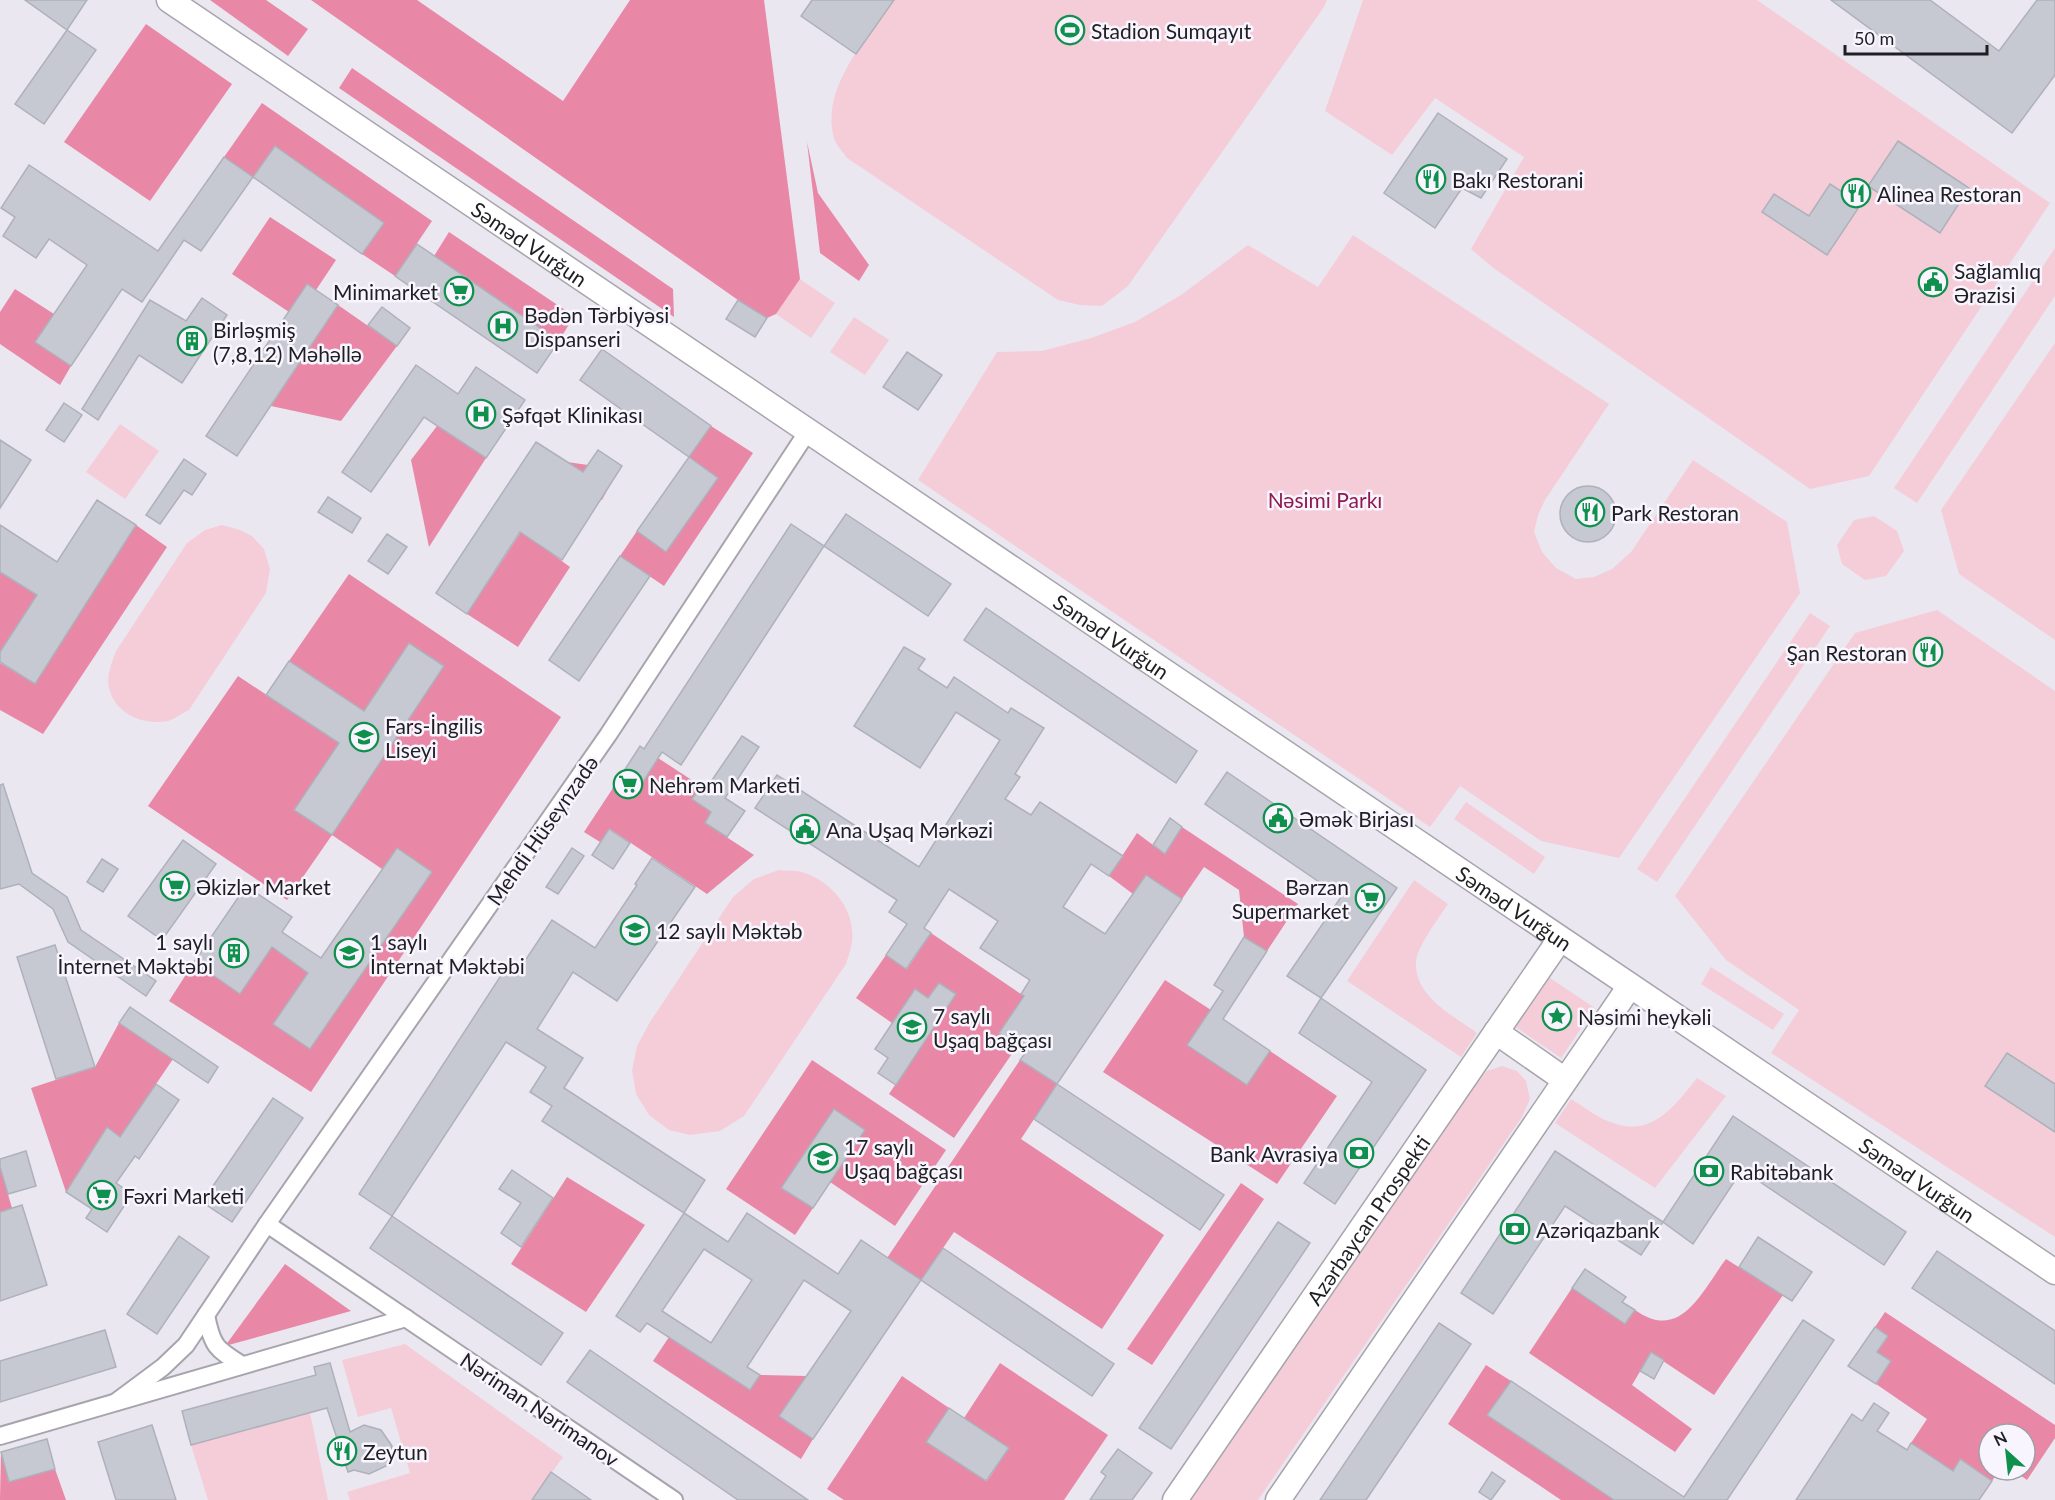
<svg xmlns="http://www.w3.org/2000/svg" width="2055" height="1500" font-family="Lato,sans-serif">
<rect width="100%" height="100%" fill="#eae7f1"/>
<g fill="#f5cdd8">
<path d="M894 0H1327L1324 7 1128 286 1102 306 1080 305 1058 300 847 158C843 152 836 145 834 138 820 88 867 38 894 0Z"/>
<polygon points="1363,0 1757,0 2050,203 1869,476 1810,489 1492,267 1471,249 1524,157 1435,98 1392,155 1325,111"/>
<polygon points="1353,235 1609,404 1545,500 1538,515 1534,532 1542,552 1556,568 1576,579 1594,577 1612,569 1631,552 1693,460 1787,522 1800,593 1619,858 1541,841 1460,786 1430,827 918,480 997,352 1042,351 1091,338 1135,322 1181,295 1248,245 1318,287"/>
<polygon points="2055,248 2055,296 1917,503 1894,488"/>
<polygon points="800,279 835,303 811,338 776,314"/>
<polygon points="854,317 889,340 865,375 830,352"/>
<polygon points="2055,343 2055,640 1959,574 1941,510"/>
<polygon points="120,424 159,451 125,499 86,472"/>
<polygon points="1874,516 1897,531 1904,551 1886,576 1865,580 1842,564 1837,545 1854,520"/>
<path d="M222 525 240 530 252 536 264 549 270 569 266 593 189 710C182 713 175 719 168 721 144 726 115 714 109 688 106 676 112 662 116 651L187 543 205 530Z"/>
<polygon points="1937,610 2055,691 2055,1237 1771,1053 1799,1010 1726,960 1675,896 1855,633"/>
<polygon points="1810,613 1830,626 1657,882 1637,869"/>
<polygon points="1466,802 1545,857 1534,874 1454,819"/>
<path d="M779 870C786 871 795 870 802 872 831 881 856 909 852 942 851 949 848 957 846 964L744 1116 720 1131 690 1135 669 1130 649 1115 636 1094 632 1070 637 1046 650 1022 733 897 754 879Z"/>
<path d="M1414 880 1448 904C1439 918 1418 945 1416 961 1414 997 1453 1015 1477 1033L1461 1057 1347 981Z"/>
<polygon points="1711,967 1784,1014 1773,1030 1701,984"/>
<polygon points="1547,976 1595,1008 1561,1058 1514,1026"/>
<polygon points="1502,1066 1517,1071 1526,1081 1530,1099 1522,1117 1258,1500 1190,1500 1474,1085 1487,1071"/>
<path d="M1697 1078 1726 1096 1655 1188 1555 1123 1571 1099C1583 1106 1595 1116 1608 1121 1650 1140 1674 1107 1697 1078Z"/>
<polygon points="405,1344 563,1457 532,1500 350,1500 347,1492 410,1473 391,1408 358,1417 342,1360"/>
<polygon points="310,1413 328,1500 208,1500 191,1445"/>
</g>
<g fill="#e987a7">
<polygon points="210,0 266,0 308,29 288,56"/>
<polygon points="311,0 417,0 563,101 630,0 764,0 800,279 776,314 767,318 738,300"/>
<polygon points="146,24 232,84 150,201 64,142"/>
<polygon points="352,68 673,289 674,317 339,88"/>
<polygon points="262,103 432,221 395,276 362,254 384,223 275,146 253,177 224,157"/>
<polygon points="807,142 818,193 869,265 859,281 820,253"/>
<polygon points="270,217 336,260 316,290 307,284 289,312 232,274"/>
<polygon points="449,232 574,316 559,341 434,256"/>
<polygon points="15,289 54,314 35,342 71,366 60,385 0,344 0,312"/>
<polygon points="338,305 397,346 341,421 271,406"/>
<polygon points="437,426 486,458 429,547 411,460"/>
<polygon points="711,426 753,453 664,586 620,556 637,531 667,551 718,478 689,457"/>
<polygon points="567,462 588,465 612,481 602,500 580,486 540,545 570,567 518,647 467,614"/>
<polygon points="136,525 167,547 43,734 0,710 0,663 35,684"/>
<polygon points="0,572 37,595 0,652"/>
<polygon points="349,574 561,717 311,1092 169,1001 194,962 240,994 272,947 308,973 273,1024 310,1049 432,872 397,848 382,869 332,835 287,900 148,806 238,676 339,743 332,834 444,666 409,643 364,711 289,661"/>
<polygon points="658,758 701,786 692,799 711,812 705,823 754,855 707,894 610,829 600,842 584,832 613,788 632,799"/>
<polygon points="1182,827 1298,904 1267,951 1244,937 1239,890 1204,867 1182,899 1146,875 1133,894 1109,876 1137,833 1165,854"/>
<polygon points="931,933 1043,1009 1013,1012 999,1033 1018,1045 954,1138 889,1094 956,994 939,983 928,998 915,989 892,1023 856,998 886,955 907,969"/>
<polygon points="1165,980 1211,1010 1188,1045 1270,1051 1337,1096 1277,1184 1103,1072"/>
<polygon points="119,1023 173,1059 120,1137 107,1127 66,1192 31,1088 95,1067"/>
<polygon points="812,1060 946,1150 895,1226 830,1182 782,1188 813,1208 795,1235 726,1189"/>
<polygon points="1020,1060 1057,1084 1021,1139 1164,1235 1102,1329 954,1232 921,1280 887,1258"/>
<polygon points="0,1167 12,1208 0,1212"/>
<polygon points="567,1177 645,1225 586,1312 511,1264"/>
<polygon points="1241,1183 1264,1199 1152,1365 1127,1349"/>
<path d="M1726 1259 1783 1295 1714 1395 1651 1353 1632 1385 1692 1429 1675 1452 1529 1353 1572 1288 1625 1324 1635 1310C1681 1343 1702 1291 1726 1259Z"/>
<polygon points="285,1264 351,1311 225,1346"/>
<polygon points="1885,1312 2055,1425 2055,1438 2027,1480 2013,1470 2025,1470 2025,1434 1989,1434 1989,1470 1999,1470 1992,1481 1961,1459 1953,1471 1911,1443 1927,1419 1876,1384 1891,1361 1877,1352 1888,1336 1875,1327"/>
<polygon points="669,1337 750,1390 760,1375 807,1376 779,1416 813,1439 801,1459 653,1361"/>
<polygon points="1000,1363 1108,1435 1064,1500 844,1500 827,1489 902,1376 949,1408 927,1442 987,1481 1009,1448 964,1418"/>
<polygon points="1486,1365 1511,1381 1488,1415 1614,1500 1561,1500 1448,1424"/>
<polygon points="1,1452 10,1481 55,1469 66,1500 0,1500"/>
</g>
<g fill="#c6c9d2" stroke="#aeb1ba" stroke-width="1.5" fill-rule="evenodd">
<polygon points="25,0 87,0 67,30"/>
<polygon points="812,0 894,0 856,54 801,16"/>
<polygon points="1831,0 1930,0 1999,51 2037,0 2055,0 2055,75 2012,133"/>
<polygon points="67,30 96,50 44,124 15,104"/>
<polygon points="1438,113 1507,159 1481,198 1462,188 1435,228 1384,193"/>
<polygon points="1898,141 1969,188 1940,233 1868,186"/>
<polygon points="275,146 384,223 362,254 253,177"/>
<polygon points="224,157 253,177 201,251 184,240 142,302 122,289 71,366 35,342 87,265 49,239 36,258 3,236 15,217 1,208 29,165 158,251"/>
<polygon points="1830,184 1861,204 1827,255 1762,212 1774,194 1809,216"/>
<polygon points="417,244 559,341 537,373 395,276"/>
<polygon points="307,284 338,305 237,456 206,436"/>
<polygon points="202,298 227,315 182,383 139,355 98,420 82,409 150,300 186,321"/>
<polygon points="738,300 767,318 755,337 726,319"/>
<polygon points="382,307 410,328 397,346 368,325"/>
<polygon points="602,349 711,426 689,457 580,380"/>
<polygon points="907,352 942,375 918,410 883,387"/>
<polygon points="416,365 458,394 476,367 525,400 486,458 424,417 371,492 342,472"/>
<polygon points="64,403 82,415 64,442 46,430"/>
<polygon points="0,440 31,460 0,508"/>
<polygon points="536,442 583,472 598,450 622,466 562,560 520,532 467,614 436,593"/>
<polygon points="689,457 718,478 666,552 637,531"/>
<polygon points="184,459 206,474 192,495 184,490 160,524 146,515"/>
<circle cx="1588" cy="514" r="28"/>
<polygon points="328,497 361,518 352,533 318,512"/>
<polygon points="97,500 136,525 35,684 0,662 0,652 37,595 0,572 0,525 57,562"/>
<polygon points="846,514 951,584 928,616 824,546"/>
<polygon points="791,524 824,546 681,765 662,752 632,799 613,788 640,746 644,749"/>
<polygon points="387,534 407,547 388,574 368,561"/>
<polygon points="620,556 650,576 579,681 549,660"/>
<polygon points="986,608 1197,751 1176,783 964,640"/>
<polygon points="409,643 444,666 332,835 294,810 339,743 266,695 289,661 364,711"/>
<polygon points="904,647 925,659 918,669 947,688 954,677 1008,713 1011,708 1044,728 1015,774 1020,777 1005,799 1031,815 1040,802 1123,856 1109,876 1091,864 1063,907 1105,934 1146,875 1182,899 1057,1084 1020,1060 1027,1051 999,1033 1024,996 1021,994 1030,980 980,948 998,921 949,889 924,928 931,933 906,969 886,955 907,924 889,912 897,900 755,808 777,775 919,867 1000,740 956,712 920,768 854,726"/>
<polygon points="742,736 759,747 725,798 745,811 727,837 705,823 711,812 692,799 703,783 708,786"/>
<polygon points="1227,772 1397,888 1321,998 1287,976 1341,897 1205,804"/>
<polygon points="3,784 32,873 67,897 81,930 156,981 146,996 68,942 53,909 19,884 0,889 0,785"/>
<polygon points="1170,818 1182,827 1165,854 1153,845"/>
<polygon points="609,829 630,843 613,869 592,855"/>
<polygon points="183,840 216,864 162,940 128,916"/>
<polygon points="397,848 432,872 310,1049 273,1024 308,973 272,947 240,994 194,962 246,886 292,917 282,932 321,958"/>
<polygon points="572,848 584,856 558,894 546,887"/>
<polygon points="652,858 695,887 617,1001 573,972 537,1029 583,1058 564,1088 705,1180 684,1213 542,1121 552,1106 530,1092 546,1067 506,1042 392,1216 359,1194 511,960 521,967 552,920 595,948 637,885 635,884"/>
<polygon points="102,859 118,869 103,892 87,882"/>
<polygon points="1244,937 1267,951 1223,1019 1270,1051 1247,1085 1187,1045 1223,991 1214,985"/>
<polygon points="55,945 95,1067 56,1079 17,957"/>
<polygon points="939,983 956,994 896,1085 878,1073 888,1058 875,1049 915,989 928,998"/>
<polygon points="1321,998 1426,1070 1335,1204 1304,1183 1372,1082 1299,1033"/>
<polygon points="130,1007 218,1067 208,1083 119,1023"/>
<polygon points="2007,1053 2055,1084 2055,1132 1985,1086"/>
<polygon points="156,1084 179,1100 139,1159 135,1156 116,1183 132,1194 107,1232 86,1218 92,1209 66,1192 107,1127 120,1137"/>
<polygon points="1057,1084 1224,1195 1200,1230 1034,1119"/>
<polygon points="273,1098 303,1118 232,1222 202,1202"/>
<polygon points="834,1109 865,1130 813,1208 781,1188"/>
<polygon points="1733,1116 1906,1232 1884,1265 1742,1170 1693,1244 1663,1222"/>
<polygon points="26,1151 36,1186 8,1194 0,1167 0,1159"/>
<polygon points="1555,1151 1663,1222 1641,1255 1565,1206 1493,1314 1461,1293"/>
<polygon points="512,1170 553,1198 521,1247 501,1233 521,1203 499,1189"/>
<polygon points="22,1205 47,1285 0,1301 0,1212"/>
<path d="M684 1213 728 1242 747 1213 838 1274 861 1240 921 1280 813 1439 779 1416 851 1311 804 1280 747 1367 760 1375 750 1390 647 1323 640 1332 616 1316ZM704 1249 752 1280 711 1343 662 1311Z"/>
<polygon points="392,1216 563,1333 541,1365 370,1248"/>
<polygon points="1278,1222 1310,1243 1171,1449 1139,1428"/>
<polygon points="179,1236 209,1257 157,1334 127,1314"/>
<polygon points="1758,1237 1812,1272 1792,1301 1739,1267"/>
<polygon points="943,1248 1114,1364 1092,1396 921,1280"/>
<polygon points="1937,1251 2055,1331 2055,1384 1912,1288"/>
<polygon points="1585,1269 1626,1297 1622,1302 1635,1310 1625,1324 1572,1288"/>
<polygon points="1803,1320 1834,1340 1727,1500 1614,1500 1487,1415 1511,1381 1684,1497"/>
<polygon points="1439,1323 1471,1344 1366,1500 1320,1500"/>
<polygon points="1875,1327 1888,1336 1877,1352 1891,1361 1876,1384 1848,1366"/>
<polygon points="105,1330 116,1367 0,1402 0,1361"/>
<polygon points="590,1350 808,1500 738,1500 567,1382"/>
<polygon points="1651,1352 1664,1360 1654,1379 1640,1371"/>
<polygon points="330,1363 350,1432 364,1425 381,1430 392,1446 386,1466 369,1474 354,1470 348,1472 327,1408 191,1445 182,1411 316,1375 314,1367"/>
<polygon points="1874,1403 1889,1413 1877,1431 1907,1450 1911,1443 1953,1471 1960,1459 1992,1481 1979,1500 1796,1500 1852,1414 1862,1421"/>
<polygon points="949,1408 1009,1448 986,1481 926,1442"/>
<polygon points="152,1425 176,1500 116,1500 98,1442"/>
<polygon points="47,1439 55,1469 9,1482 1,1452"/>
<polygon points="1118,1449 1152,1473 1132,1500 1090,1500 1106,1476 1101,1472"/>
<polygon points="551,1472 591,1500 532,1500"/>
<polygon points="1492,1472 1505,1481 1491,1500 1479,1492"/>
</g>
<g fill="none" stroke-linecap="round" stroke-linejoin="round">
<g stroke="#a7a4ad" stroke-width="20">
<g id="street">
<polyline points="267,1224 674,1500"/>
<path d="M206 1315C212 1346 216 1349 242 1365"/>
<polyline points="116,1402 163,1367 186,1345 267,1224 608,735 808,431"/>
<polyline points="0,1436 406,1318"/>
</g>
</g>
<g stroke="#a7a4ad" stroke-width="27">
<g id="secondary">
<path id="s1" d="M169 0 2055 1272"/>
<polyline points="1496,1032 1565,1080"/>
<path id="s2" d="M1175 1500 1560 939"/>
<polyline points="1278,1500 1630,986"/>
</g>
</g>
<use href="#street" stroke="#fff" stroke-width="16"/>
<use href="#secondary" stroke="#fff" stroke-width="24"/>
</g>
<defs>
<g id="stadium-ring" transform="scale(1.5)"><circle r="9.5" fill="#f8f5fe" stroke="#0f904d" stroke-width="1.5"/><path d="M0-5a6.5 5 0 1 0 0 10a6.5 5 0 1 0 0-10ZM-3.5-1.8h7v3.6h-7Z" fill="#0f904d"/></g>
<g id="restaurant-ring" transform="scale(1.5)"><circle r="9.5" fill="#f8f5fe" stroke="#0f904d" stroke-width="1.5"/><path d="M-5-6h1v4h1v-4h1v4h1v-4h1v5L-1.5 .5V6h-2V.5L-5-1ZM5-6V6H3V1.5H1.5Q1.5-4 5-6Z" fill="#0f904d"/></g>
<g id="civic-ring" transform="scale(1.5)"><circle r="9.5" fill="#f8f5fe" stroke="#0f904d" stroke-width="1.5"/><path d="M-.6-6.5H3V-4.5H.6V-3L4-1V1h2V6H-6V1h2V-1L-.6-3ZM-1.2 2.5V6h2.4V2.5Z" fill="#0f904d"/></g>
<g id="supermarket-ring" transform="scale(1.5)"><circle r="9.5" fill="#f8f5fe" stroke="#0f904d" stroke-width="1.5"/><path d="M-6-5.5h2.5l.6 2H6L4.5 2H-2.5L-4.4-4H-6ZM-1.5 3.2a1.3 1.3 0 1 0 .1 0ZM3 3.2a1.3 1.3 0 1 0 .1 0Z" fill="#0f904d"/></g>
<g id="hospital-ring" transform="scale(1.5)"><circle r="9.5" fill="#f8f5fe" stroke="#0f904d" stroke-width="1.5"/><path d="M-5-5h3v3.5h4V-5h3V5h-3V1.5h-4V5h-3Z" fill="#0f904d"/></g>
<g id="building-ring" transform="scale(1.5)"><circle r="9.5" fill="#f8f5fe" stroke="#0f904d" stroke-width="1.5"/><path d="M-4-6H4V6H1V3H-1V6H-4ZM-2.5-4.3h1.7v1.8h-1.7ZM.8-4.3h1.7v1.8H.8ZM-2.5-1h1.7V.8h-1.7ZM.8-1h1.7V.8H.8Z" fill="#0f904d"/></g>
<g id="school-ring" transform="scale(1.5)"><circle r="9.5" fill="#f8f5fe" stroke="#0f904d" stroke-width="1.5"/><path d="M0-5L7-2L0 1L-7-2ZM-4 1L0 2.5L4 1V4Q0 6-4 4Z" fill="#0f904d"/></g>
<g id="sight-ring" transform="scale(1.5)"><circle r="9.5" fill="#f8f5fe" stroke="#0f904d" stroke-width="1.5"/><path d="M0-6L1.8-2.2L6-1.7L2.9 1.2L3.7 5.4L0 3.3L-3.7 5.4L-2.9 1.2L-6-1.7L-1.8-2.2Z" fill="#0f904d"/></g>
<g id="bank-ring" transform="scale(1.5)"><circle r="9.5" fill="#f8f5fe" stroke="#0f904d" stroke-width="1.5"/><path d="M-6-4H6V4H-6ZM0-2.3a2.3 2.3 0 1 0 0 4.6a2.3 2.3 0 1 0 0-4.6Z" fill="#0f904d"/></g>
</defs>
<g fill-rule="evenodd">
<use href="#stadium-ring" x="1070" y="30"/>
<use href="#restaurant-ring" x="1431" y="179"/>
<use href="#restaurant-ring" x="1856" y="193"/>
<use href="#civic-ring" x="1933" y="282"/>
<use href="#supermarket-ring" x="459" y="291"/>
<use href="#hospital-ring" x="503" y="326"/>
<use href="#building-ring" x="192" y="341"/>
<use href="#hospital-ring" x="481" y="414"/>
<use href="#restaurant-ring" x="1590" y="512"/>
<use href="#restaurant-ring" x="1928" y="652"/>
<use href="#school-ring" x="364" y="737"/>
<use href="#supermarket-ring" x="628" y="784"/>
<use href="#civic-ring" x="1278" y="818"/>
<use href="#civic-ring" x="805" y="829"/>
<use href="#supermarket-ring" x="175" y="886"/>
<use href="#supermarket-ring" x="1370" y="898"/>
<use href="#school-ring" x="635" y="930"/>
<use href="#building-ring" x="234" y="953"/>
<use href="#school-ring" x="349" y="953"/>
<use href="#sight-ring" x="1557" y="1016"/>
<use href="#school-ring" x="912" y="1027"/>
<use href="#bank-ring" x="1359" y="1153"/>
<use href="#school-ring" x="823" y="1158"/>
<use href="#bank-ring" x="1709" y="1171"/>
<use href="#supermarket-ring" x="102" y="1195"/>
<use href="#bank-ring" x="1515" y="1229"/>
<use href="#restaurant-ring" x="342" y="1451"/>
</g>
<g text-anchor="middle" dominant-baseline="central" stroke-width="5" stroke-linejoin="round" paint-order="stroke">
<g font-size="21" fill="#1f1e22" stroke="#f8f5fe" text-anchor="start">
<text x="1091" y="30">Stadion Sumqayıt</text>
<text x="1452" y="179">Bakı Restorani</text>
<text x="1877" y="193">Alinea Restoran</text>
<text x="1954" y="270">Sağlamlıq<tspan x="1954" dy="24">Ərazisi</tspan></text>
<text x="438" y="291" text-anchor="end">Minimarket</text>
<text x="524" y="314">Bədən Tərbiyəsi<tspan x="524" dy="24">Dispanseri</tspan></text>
<text x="213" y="329">Birləşmiş<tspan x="213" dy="24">(7,8,12) Məhəllə</tspan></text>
<text x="502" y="414">Şəfqət Klinikası</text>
<text x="1611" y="512">Park Restoran</text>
<text x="1907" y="652" text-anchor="end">Şan Restoran</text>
<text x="385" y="725">Fars-İngilis<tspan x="385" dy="24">Liseyi</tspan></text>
<text x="649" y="784">Nehrəm Marketi</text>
<text x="1299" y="818">Əmək Birjası</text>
<text x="826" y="829">Ana Uşaq Mərkəzi</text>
<text x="196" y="886">Əkizlər Market</text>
<text x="1349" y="886" text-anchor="end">Bərzan<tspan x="1349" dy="24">Supermarket</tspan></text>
<text x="656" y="930">12 saylı Məktəb</text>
<text x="213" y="941" text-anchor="end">1 saylı<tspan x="213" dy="24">İnternet Məktəbi</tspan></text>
<text x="370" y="941">1 saylı<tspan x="370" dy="24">İnternat Məktəbi</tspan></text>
<text x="933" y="1015">7 saylı<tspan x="933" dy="24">Uşaq bağçası</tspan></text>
<text x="1578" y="1016">Nəsimi heykəli</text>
<text x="844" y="1146">17 saylı<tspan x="844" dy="24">Uşaq bağçası</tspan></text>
<text x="1338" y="1153" text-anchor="end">Bank Avrasiya</text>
<text x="1730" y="1171">Rabitəbank</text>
<text x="123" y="1195">Fəxri Marketi</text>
<text x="1536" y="1229">Azəriqazbank</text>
<text x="363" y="1451">Zeytun</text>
</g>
<g font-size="21" fill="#1f1e22" stroke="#f8f5fe">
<text stroke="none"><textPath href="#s1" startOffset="435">Səməd Vurğun</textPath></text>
<text stroke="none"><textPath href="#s1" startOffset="1137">Səməd Vurğun</textPath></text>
<text transform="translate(542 830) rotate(-55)">Mehdi Hüseynzadə</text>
<text stroke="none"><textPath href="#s1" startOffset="1623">Səməd Vurğun</textPath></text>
<text stroke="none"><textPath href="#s1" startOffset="2109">Səməd Vurğun</textPath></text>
<text stroke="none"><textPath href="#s2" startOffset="340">Azərbaycan Prospekti</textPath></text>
<text transform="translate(540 1409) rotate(34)">Nəriman Nərimanov</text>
</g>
<g font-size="21" fill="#8f1b4e" stroke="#f8f5fe">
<text x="1325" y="499">Nəsimi Parkı</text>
</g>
</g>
<g transform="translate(2007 1452) rotate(333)"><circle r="28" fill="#f8f5fe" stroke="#a19fa6" stroke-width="1.5"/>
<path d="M0-4.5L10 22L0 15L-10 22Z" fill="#0f904d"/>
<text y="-9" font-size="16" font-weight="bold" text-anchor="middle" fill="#1f1e22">N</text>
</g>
<path d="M1845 45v9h142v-9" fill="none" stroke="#1f1e22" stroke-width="3"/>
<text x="1854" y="45" font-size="18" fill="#1f1e22" stroke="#f8f5fe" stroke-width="4.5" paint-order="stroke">50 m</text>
</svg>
